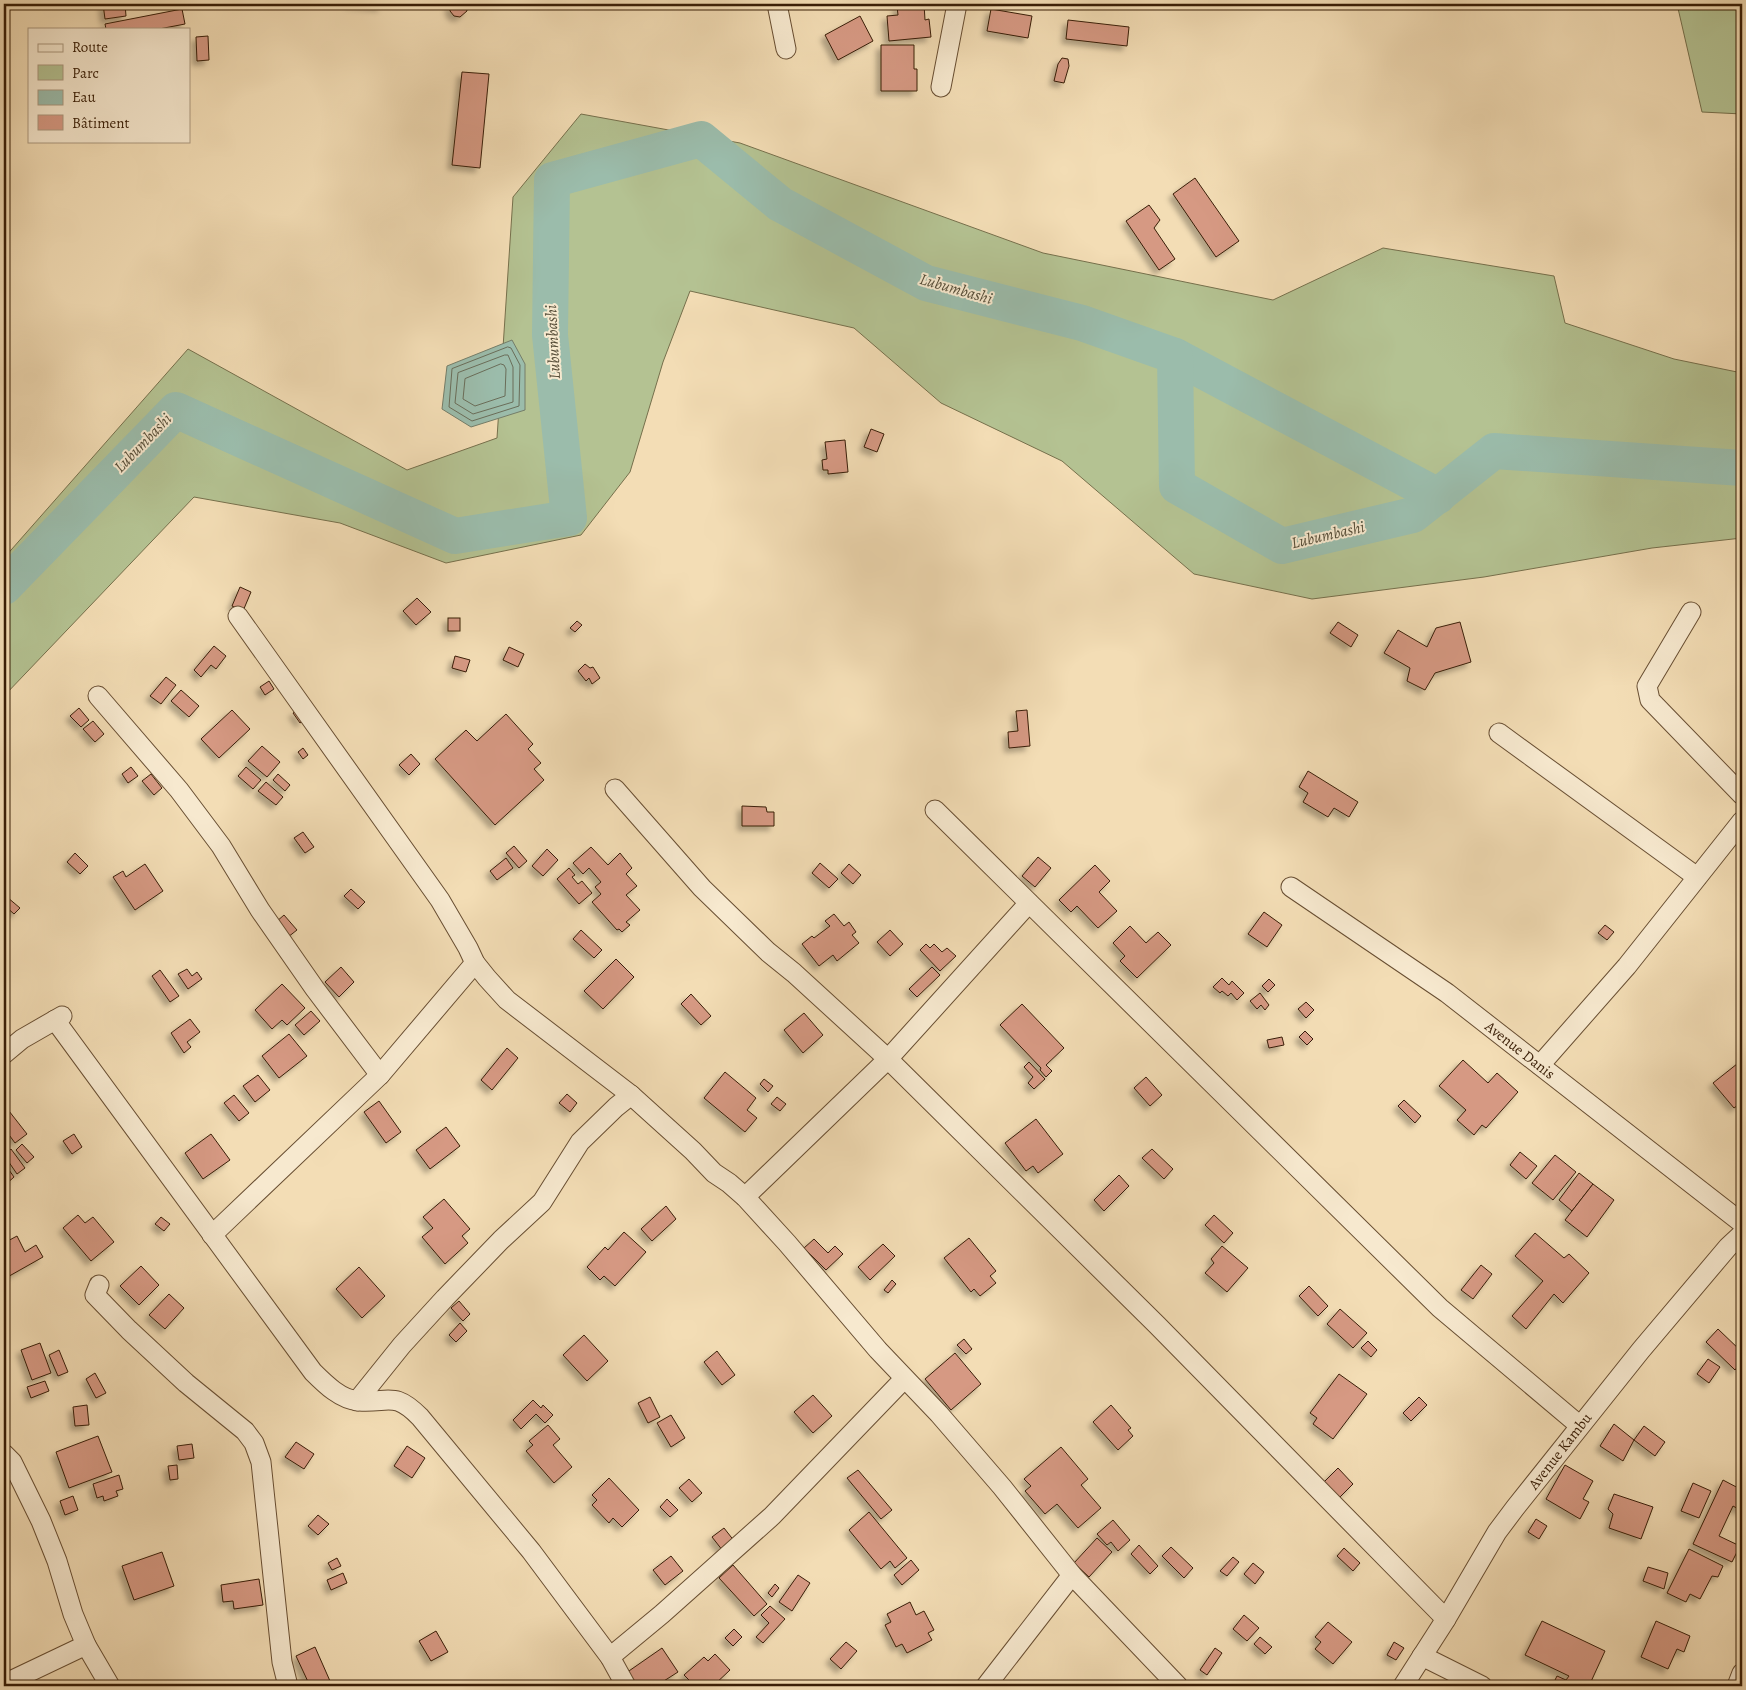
<svg xmlns="http://www.w3.org/2000/svg" width="1746" height="1690" font-family="Alegreya,serif">
<defs>
<filter id="shadow"><feDropShadow dx="-4.5" dy="4.5" stdDeviation="2.5" flood-color="#0004"/></filter>
</defs>
<rect width="100%" height="100%" fill="#f3ddb5"/>
<filter id="stains"><feTurbulence type="fractalNoise" baseFrequency=".004" numOctaves="4"/><feColorMatrix values="0 0 0 0 .2 0 0 0 0 .09 0 0 0 0 .02 0 0 0 .5 -.17"/></filter>
<radialGradient id="worn" r=".72"><stop offset=".6" stop-color="#630" stop-opacity="0"/><stop offset="1" stop-color="#630" stop-opacity=".3"/></radialGradient>
<g fill="#b4c292" stroke="#76704c">
<polygon points="1677,4 1742,4 1742,114 1702,112"/>
<polygon points="581,114 740,143 1043,253 1273,300 1383,248 1554,276 1565,323 1674,359 1742,373 1742,538 1652,548 1484,577 1312,599 1194,574 1062,461 941,403 854,328 690,291 663,362 630,472 581,535 446,563 340,523 194,497 4,696 4,558 188,349 407,470 497,438 513,197"/>
</g>
<polygon fill="#9bbcab" stroke="#747d69" points="512,340 525,364 525,410 471,427 442,409 447,366"/>
<g fill="none" stroke-linecap="round" stroke-linejoin="round">
<g stroke="#6a6d59" stroke-width="1">
<polygon points="508,347 511,348 520,365 519,406 472,421 449,407 452,369"/>
<polygon points="505,355 508,355 513,367 513,402 473,414 455,403 458,373"/>
<polygon points="501,364 504,365 506,369 505,396 475,406 463,399 465,379"/>
</g>
<g stroke="#9bbcab" stroke-width="36">
<polyline points="1175,356 1438,496"/>
<polyline points="4,587 176,410 455,536 569,518 550,335 552,180 701,139 780,204 926,283 1082,323 1175,356 1177,486 1282,546 1413,515 1494,451 1742,468"/>
</g>
</g>
<g fill="#d69983" stroke="#391e07" filter="url(#shadow)">
<polygon points="103,4 125,4 126,16 105,19"/>
<polygon points="350,4 382,4 382,7"/>
<polygon points="450,4 466,4 467,11 460,17 454,16 450,11"/>
<polygon points="924,4 925,20 929,19 931,37 889,41 887,16 898,15 897,6"/>
<polygon points="182,9 185,24 159,29 106,29 105,24"/>
<polygon points="991,9 1032,16 1028,38 987,31"/>
<polygon points="860,16 873,41 838,60 825,35"/>
<polygon points="1068,20 1129,27 1127,46 1066,39"/>
<polygon points="208,36 209,60 197,61 196,37"/>
<polygon points="881,45 914,45 914,69 917,69 917,91 881,91"/>
<polygon points="1062,58 1068,59 1069,66 1064,83 1054,81 1058,64"/>
<polygon points="462,72 489,74 480,168 452,165"/>
<polygon points="1195,178 1239,241 1216,257 1173,194"/>
<polygon points="1149,205 1160,220 1154,228 1175,259 1159,270 1126,221"/>
<polygon points="871,429 884,434 877,452 864,447"/>
<polygon points="845,440 848,472 828,474 828,470 823,470 822,460 827,459 825,442"/>
<polygon points="240,587 251,592 243,611 232,606"/>
<polygon points="417,598 431,612 416,625 403,611"/>
<rect x="448" y="618" width="12" height="13"/>
<polygon points="577,621 582,625 575,632 570,628"/>
<polygon points="1338,622 1358,635 1351,647 1330,633"/>
<polygon points="1460,622 1471,662 1435,673 1425,690 1407,681 1410,668 1384,653 1398,630 1427,647 1436,628"/>
<polygon points="214,646 226,656 216,669 211,665 201,677 194,670"/>
<polygon points="509,647 524,654 518,667 503,660"/>
<polygon points="455,656 470,660 466,672 452,668"/>
<polygon points="585,664 590,668 593,667 600,678 592,684 589,678 586,681 578,671"/>
<polygon points="166,677 176,685 161,704 150,696"/>
<polygon points="269,681 274,689 265,695 260,687"/>
<polygon points="181,690 199,706 189,717 171,701"/>
<polygon points="79,708 89,720 81,727 70,716"/>
<polygon points="232,710 250,729 219,758 201,739"/>
<polygon points="298,710 304,720 300,723 293,713"/>
<polygon points="1027,710 1030,746 1009,748 1008,732 1018,731 1016,711"/>
<polygon points="506,714 533,744 528,749 541,763 534,769 544,780 495,825 435,759 466,730 477,741"/>
<polygon points="93,721 104,734 95,742 83,729"/>
<polygon points="262,746 280,762 267,777 248,761"/>
<polygon points="303,748 308,755 303,759 298,752"/>
<polygon points="411,754 420,764 409,775 399,765"/>
<polygon points="131,767 138,776 128,783 122,774"/>
<polygon points="246,767 261,780 253,789 238,776"/>
<polygon points="1308,771 1358,802 1349,817 1334,808 1328,817 1303,802 1308,793 1299,787"/>
<polygon points="151,774 162,788 154,795 142,781"/>
<polygon points="278,774 290,785 285,791 273,780"/>
<polygon points="266,782 283,797 276,805 258,791"/>
<polygon points="742,806 766,807 767,812 774,812 774,826 742,826"/>
<polygon points="303,832 314,847 305,853 294,838"/>
<polygon points="514,846 527,861 519,868 506,853"/>
<polygon points="591,847 608,865 620,853 632,868 626,874 637,886 626,895 640,910 626,922 630,925 622,932 619,929 617,930 592,902 601,894 595,887 601,882 589,868 583,874 573,863"/>
<polygon points="547,849 558,860 543,876 532,866"/>
<polygon points="75,853 88,866 80,874 67,862"/>
<polygon points="1038,857 1051,868 1035,887 1022,876"/>
<polygon points="506,858 513,868 497,880 490,871"/>
<polygon points="820,863 838,879 829,888 812,873"/>
<polygon points="145,864 163,891 135,910 113,877 123,871 126,877"/>
<polygon points="849,864 861,875 853,884 841,873"/>
<polygon points="1095,865 1110,881 1099,892 1117,911 1098,928 1077,906 1071,912 1059,900"/>
<polygon points="569,868 575,875 572,877 578,884 582,881 592,893 579,904 557,879"/>
<polygon points="351,889 365,902 358,909 344,896"/>
<polygon points="7,897 20,908 14,914 4,905 4,901"/>
<polygon points="1264,912 1282,925 1267,947 1248,934"/>
<polygon points="834,914 844,926 849,922 856,932 852,935 859,943 837,961 833,955 819,966 802,944 812,936 814,938 830,926 825,921"/>
<polygon points="284,915 297,930 288,937 276,922"/>
<polygon points="1605,925 1614,932 1607,940 1598,933"/>
<polygon points="1130,926 1146,943 1158,932 1171,945 1137,978 1120,961 1125,956 1113,943"/>
<polygon points="581,930 602,950 594,958 573,939"/>
<polygon points="890,930 903,944 890,956 877,942"/>
<polygon points="926,944 930,948 934,944 942,952 947,948 956,956 940,971 920,950"/>
<polygon points="616,959 634,977 603,1009 584,991"/>
<polygon points="341,967 354,982 339,997 325,982"/>
<polygon points="932,967 940,975 917,997 909,989"/>
<polygon points="187,969 192,976 197,972 202,979 188,989 178,974"/>
<polygon points="160,970 179,996 170,1002 152,976"/>
<polygon points="1222,978 1229,985 1232,981 1244,993 1237,1000 1231,993 1228,996 1222,991 1220,993 1213,987"/>
<polygon points="1269,979 1275,985 1268,992 1262,986"/>
<polygon points="282,984 305,1008 287,1025 282,1020 272,1029 255,1010"/>
<polygon points="1260,993 1269,1005 1265,1010 1261,1005 1257,1009 1250,1001"/>
<polygon points="691,994 711,1016 701,1025 681,1004"/>
<polygon points="1306,1002 1314,1010 1306,1018 1298,1009"/>
<polygon points="1022,1004 1064,1048 1046,1065 1052,1071 1046,1077 1040,1070 1041,1068 1000,1025"/>
<polygon points="311,1011 320,1021 304,1035 295,1025"/>
<polygon points="804,1013 823,1035 803,1053 784,1030"/>
<polygon points="190,1019 200,1032 187,1042 191,1047 184,1053 171,1033"/>
<polygon points="1305,1031 1313,1039 1307,1045 1299,1037"/>
<polygon points="289,1034 307,1056 279,1078 262,1056"/>
<polygon points="1282,1037 1284,1045 1269,1048 1267,1040"/>
<polygon points="507,1048 518,1058 492,1090 481,1080"/>
<polygon points="1463,1060 1488,1083 1497,1073 1518,1092 1486,1128 1482,1125 1474,1135 1457,1120 1466,1110 1439,1086"/>
<polygon points="1742,1060 1742,1102 1734,1108 1713,1083"/>
<polygon points="1029,1062 1045,1079 1034,1089 1028,1083 1033,1077 1024,1067"/>
<polygon points="725,1072 756,1098 747,1110 757,1118 745,1132 704,1098"/>
<polygon points="258,1075 270,1090 255,1102 243,1086"/>
<polygon points="1146,1077 1162,1095 1150,1106 1134,1088"/>
<polygon points="764,1079 773,1086 768,1092 760,1084"/>
<polygon points="567,1094 577,1103 570,1112 559,1103"/>
<polygon points="234,1095 249,1113 239,1121 224,1103"/>
<polygon points="777,1097 786,1104 780,1111 771,1104"/>
<polygon points="1404,1100 1421,1116 1415,1123 1398,1106"/>
<polygon points="379,1101 401,1132 386,1143 364,1112"/>
<polygon points="9,1111 27,1134 15,1143 4,1128 4,1115"/>
<polygon points="1036,1119 1063,1154 1038,1173 1033,1166 1026,1171 1005,1143"/>
<polygon points="446,1127 460,1146 430,1169 416,1150"/>
<polygon points="74,1134 82,1147 72,1154 63,1141"/>
<polygon points="211,1134 230,1160 203,1179 185,1153"/>
<polygon points="22,1144 34,1157 27,1163 16,1150"/>
<polygon points="11,1149 25,1168 17,1174 4,1155"/>
<polygon points="1152,1149 1173,1169 1164,1179 1142,1158"/>
<polygon points="1520,1152 1537,1166 1526,1179 1510,1165"/>
<polygon points="1555,1155 1576,1172 1553,1200 1532,1183"/>
<polygon points="4,1163 14,1177 4,1186"/>
<polygon points="1579,1173 1593,1184 1572,1211 1559,1200"/>
<polygon points="1119,1175 1129,1186 1104,1211 1094,1200"/>
<polygon points="1593,1184 1614,1200 1587,1237 1565,1220"/>
<polygon points="444,1199 470,1229 462,1236 468,1243 445,1264 422,1237 433,1228 423,1217"/>
<polygon points="666,1206 676,1219 652,1241 641,1229"/>
<polygon points="78,1215 85,1223 93,1217 114,1242 91,1261 63,1228"/>
<polygon points="1214,1215 1233,1233 1224,1243 1205,1225"/>
<polygon points="161,1217 170,1224 164,1231 155,1224"/>
<polygon points="624,1232 646,1252 615,1286 604,1276 600,1280 587,1267 605,1247 608,1250"/>
<polygon points="1535,1233 1564,1258 1569,1254 1589,1273 1563,1303 1554,1294 1526,1329 1512,1316 1543,1281 1515,1256"/>
<polygon points="17,1236 25,1252 36,1245 43,1257 4,1279 4,1243"/>
<polygon points="969,1238 996,1271 990,1276 996,1283 980,1296 974,1289 971,1292 944,1258"/>
<polygon points="814,1239 828,1253 835,1246 843,1254 826,1270 804,1248"/>
<polygon points="883,1244 895,1256 870,1280 858,1267"/>
<polygon points="1222,1246 1248,1268 1227,1292 1205,1273 1214,1263 1211,1259"/>
<polygon points="1481,1265 1492,1274 1473,1299 1461,1290"/>
<polygon points="141,1266 159,1285 139,1305 120,1286"/>
<polygon points="359,1267 385,1296 362,1318 336,1289"/>
<polygon points="892,1280 896,1284 888,1293 884,1290"/>
<polygon points="1309,1286 1328,1306 1318,1316 1299,1296"/>
<polygon points="169,1294 184,1308 165,1329 149,1315"/>
<polygon points="459,1301 470,1314 463,1321 451,1308"/>
<polygon points="1340,1309 1367,1333 1353,1348 1327,1324"/>
<polygon points="460,1323 467,1331 456,1342 449,1335"/>
<polygon points="1718,1329 1742,1352 1742,1361 1735,1370 1706,1342"/>
<polygon points="584,1335 608,1361 587,1381 563,1355"/>
<polygon points="964,1339 972,1349 966,1354 957,1345"/>
<polygon points="1368,1341 1377,1350 1371,1357 1361,1348"/>
<polygon points="40,1343 51,1373 32,1380 21,1350"/>
<polygon points="59,1350 68,1372 58,1376 49,1355"/>
<polygon points="717,1351 735,1375 722,1385 704,1362"/>
<polygon points="955,1353 981,1384 951,1410 925,1379"/>
<polygon points="1708,1359 1720,1367 1709,1383 1697,1374"/>
<polygon points="95,1373 106,1393 96,1398 86,1379"/>
<polygon points="1339,1374 1367,1394 1333,1439 1313,1424 1317,1418 1310,1413"/>
<polygon points="45,1381 49,1391 31,1398 27,1387"/>
<polygon points="813,1395 832,1416 813,1433 794,1412"/>
<polygon points="650,1397 660,1417 648,1423 638,1403"/>
<polygon points="1419,1397 1427,1405 1411,1421 1403,1413"/>
<polygon points="533,1400 541,1408 543,1405 553,1415 545,1423 536,1414 521,1429 513,1420"/>
<polygon points="87,1405 89,1425 75,1426 73,1407"/>
<polygon points="1111,1405 1131,1428 1128,1430 1133,1436 1118,1450 1093,1422"/>
<polygon points="671,1415 685,1438 671,1447 657,1423"/>
<polygon points="1614,1424 1634,1440 1623,1461 1600,1446"/>
<polygon points="548,1425 560,1439 553,1445 572,1467 554,1483 526,1451 533,1445 529,1441"/>
<polygon points="1644,1426 1665,1442 1655,1456 1634,1440"/>
<polygon points="98,1436 112,1472 69,1488 56,1452"/>
<polygon points="296,1442 314,1454 304,1469 285,1457"/>
<polygon points="192,1444 194,1458 179,1460 177,1446"/>
<polygon points="407,1446 425,1458 412,1478 394,1466"/>
<polygon points="1061,1447 1088,1479 1081,1485 1101,1508 1078,1528 1057,1504 1045,1514 1025,1491 1031,1486 1024,1479"/>
<polygon points="177,1465 178,1479 170,1480 168,1466"/>
<polygon points="1565,1465 1593,1481 1583,1499 1589,1502 1580,1519 1546,1499"/>
<polygon points="1338,1468 1353,1484 1337,1500 1322,1484"/>
<polygon points="858,1470 892,1510 881,1519 847,1478"/>
<polygon points="119,1475 123,1489 116,1491 118,1496 104,1501 103,1496 97,1498 93,1484"/>
<polygon points="609,1478 639,1510 622,1527 613,1518 609,1523 592,1505 597,1500 592,1495"/>
<polygon points="689,1479 702,1493 692,1502 679,1488"/>
<polygon points="1723,1480 1742,1490 1742,1511 1733,1506 1719,1536 1740,1546 1732,1562 1693,1544"/>
<polygon points="1693,1483 1711,1491 1699,1518 1681,1511"/>
<polygon points="1614,1494 1653,1507 1641,1539 1609,1528 1613,1514 1608,1509"/>
<polygon points="73,1496 78,1510 65,1515 60,1501"/>
<polygon points="667,1499 678,1510 670,1517 660,1507"/>
<polygon points="869,1512 907,1558 895,1568 890,1561 881,1569 849,1530"/>
<polygon points="318,1515 329,1524 318,1535 308,1526"/>
<polygon points="1536,1519 1547,1526 1539,1539 1528,1532"/>
<polygon points="1113,1520 1130,1540 1118,1551 1111,1542 1107,1545 1097,1534"/>
<polygon points="724,1528 735,1542 723,1551 712,1537"/>
<polygon points="1097,1538 1112,1552 1089,1577 1074,1563"/>
<polygon points="1139,1545 1158,1566 1150,1574 1131,1554"/>
<polygon points="1171,1547 1193,1568 1184,1578 1162,1556"/>
<polygon points="1344,1548 1360,1563 1353,1571 1337,1556"/>
<polygon points="1689,1549 1723,1566 1718,1577 1712,1576 1700,1599 1690,1594 1686,1602 1667,1593"/>
<polygon points="162,1552 174,1586 134,1600 122,1566"/>
<polygon points="671,1556 683,1571 665,1585 653,1570"/>
<polygon points="1233,1557 1239,1562 1227,1576 1220,1571"/>
<polygon points="337,1558 341,1566 332,1570 328,1563"/>
<polygon points="911,1560 919,1570 902,1585 894,1575"/>
<polygon points="1253,1563 1264,1572 1255,1584 1244,1574"/>
<polygon points="733,1565 767,1604 754,1616 719,1578"/>
<polygon points="1648,1567 1668,1573 1664,1589 1643,1581"/>
<polygon points="343,1573 347,1583 331,1590 327,1580"/>
<polygon points="798,1575 810,1583 792,1611 779,1602"/>
<polygon points="259,1579 263,1605 234,1609 233,1601 223,1602 221,1585"/>
<polygon points="775,1584 779,1588 772,1597 768,1593"/>
<polygon points="910,1602 916,1615 924,1611 934,1630 928,1633 932,1640 907,1653 902,1644 896,1647 885,1625 891,1622 887,1614"/>
<polygon points="770,1606 785,1619 763,1643 756,1637 769,1623 761,1615"/>
<polygon points="1244,1615 1259,1628 1247,1641 1233,1629"/>
<polygon points="1542,1621 1605,1651 1589,1686 1552,1686 1557,1676 1566,1680 1569,1676 1525,1655"/>
<polygon points="1656,1621 1690,1636 1684,1652 1677,1649 1668,1669 1641,1657"/>
<polygon points="1328,1622 1352,1642 1333,1664 1315,1649 1321,1642 1315,1637"/>
<polygon points="734,1629 742,1637 733,1646 725,1638"/>
<polygon points="436,1631 448,1652 431,1661 419,1641"/>
<polygon points="1260,1637 1272,1647 1265,1654 1254,1644"/>
<polygon points="846,1642 857,1651 841,1669 830,1659"/>
<polygon points="1394,1642 1404,1648 1396,1660 1387,1655"/>
<polygon points="315,1647 330,1681 319,1686 310,1686 296,1656"/>
<polygon points="662,1648 678,1672 656,1686 635,1686 626,1673"/>
<polygon points="1215,1648 1222,1653 1207,1675 1200,1670"/>
<polygon points="715,1654 730,1670 713,1686 695,1686 684,1675 704,1657 708,1661"/>
</g>
<g fill="none" stroke-linecap="round" stroke-linejoin="round">
<g stroke="#684e32" stroke-width="21">
<g id="street">
<polyline points="777,4 786,49"/>
<polyline points="941,87 957,4"/>
<polyline points="1691,612 1647,686 1650,700 1742,795"/>
<polyline points="238,616 440,900 468,948 475,963 487,978 507,1000 631,1095 693,1151 714,1173 729,1183 745,1197 787,1243 878,1350 939,1414 1002,1487 1072,1575 1178,1686"/>
<polyline points="98,696 179,790 221,846 260,910 315,989 380,1075"/>
<polyline points="1499,733 1697,877"/>
<polyline points="615,789 702,888 768,952 794,973 888,1059 1157,1325 1446,1619"/>
<polyline points="935,810 1440,1308 1579,1425"/>
<polyline points="1291,887 1447,993 1742,1223"/>
<path d="M55 1020 313 1372C325 1384 341 1400 359 1401 390 1403 394 1391 420 1417L531 1551 610 1657 626 1686"/>
<polyline points="4,1054 22,1039 62,1016"/>
<polyline points="1540,1065 1627,966 1742,821"/>
<polyline points="745,1197 888,1059 1029,903"/>
<polyline points="212,1235 380,1075 475,963"/>
<polyline points="99,1285 95,1295 129,1330 186,1383 245,1431 254,1443 261,1462 282,1662 288,1686"/>
<polyline points="357,1401 402,1345 445,1298 501,1240 542,1202 580,1142 616,1107 631,1095"/>
<polyline points="4,1454 12,1462 41,1521 57,1561 73,1614 86,1645 110,1686"/>
<polyline points="1422,1656 1482,1686"/>
<polyline points="610,1657 662,1614 772,1516 904,1379"/>
<polyline points="4,1684 86,1645"/>
<polyline points="986,1686 1072,1575"/>
<polyline points="1403,1686 1446,1619 1497,1532 1515,1508 1641,1350 1728,1247 1742,1234"/>
<polyline points="1737,1686 1742,1673"/>
</g>
</g>
<use href="#street" stroke="#f7e9cf" stroke-width="19"/>
</g>
<g text-anchor="middle" dominant-baseline="central" stroke-width="4" stroke-linejoin="round" paint-order="stroke">
<g font-size="15" fill="#391e07" stroke="#f7e9cf">
<text transform="translate(1520 1050) rotate(38)">Avenue Danis</text>
<text transform="translate(1560 1451) rotate(-52)">Avenue Kambu</text>
</g>
<g font-size="16" font-style="italic" fill="#564d38" stroke="#f7e9cf">
<text transform="translate(956 289) rotate(16)">Lubumbashi</text>
<text transform="translate(553 342) rotate(-93)">Lubumbashi</text>
<text transform="translate(143 443) rotate(-46)">Lubumbashi</text>
<text transform="translate(1328 535) rotate(-13)">Lubumbashi</text>
</g>
</g>
<rect width="1746" height="1690" fill="none" stroke="#f3ddb5" stroke-width="20"/>
<rect x="5" y="5" width="1736" height="1680" fill="none" stroke="#391e07" stroke-width="2.5"/>
<rect x="10" y="10" width="1726" height="1670" fill="none" stroke="#391e07"/>
<rect x="28" y="28" width="162" height="115" fill="#f7e9cf" stroke="#ab987f"/>
<rect x="38" y="44" width="25" height="8" fill="#f7e9cf" stroke="#ab987f"/>
<text x="72" y="52" font-size="15" fill="#391e07">Route</text>
<rect x="38" y="65" width="25" height="15" fill="#b4c292" stroke="#ab987f"/>
<text x="72" y="78" font-size="15" fill="#391e07">Parc</text>
<rect x="38" y="90" width="25" height="15" fill="#9bbcab" stroke="#ab987f"/>
<text x="72" y="102" font-size="15" fill="#391e07">Eau</text>
<rect x="38" y="115" width="25" height="15" fill="#d69983" stroke="#ab987f"/>
<text x="72" y="128" font-size="15" fill="#391e07">Bâtiment</text>
<rect width="100%" height="100%" filter="url(#stains)"/>
<rect width="100%" height="100%" fill="url(#worn)"/>
</svg>
